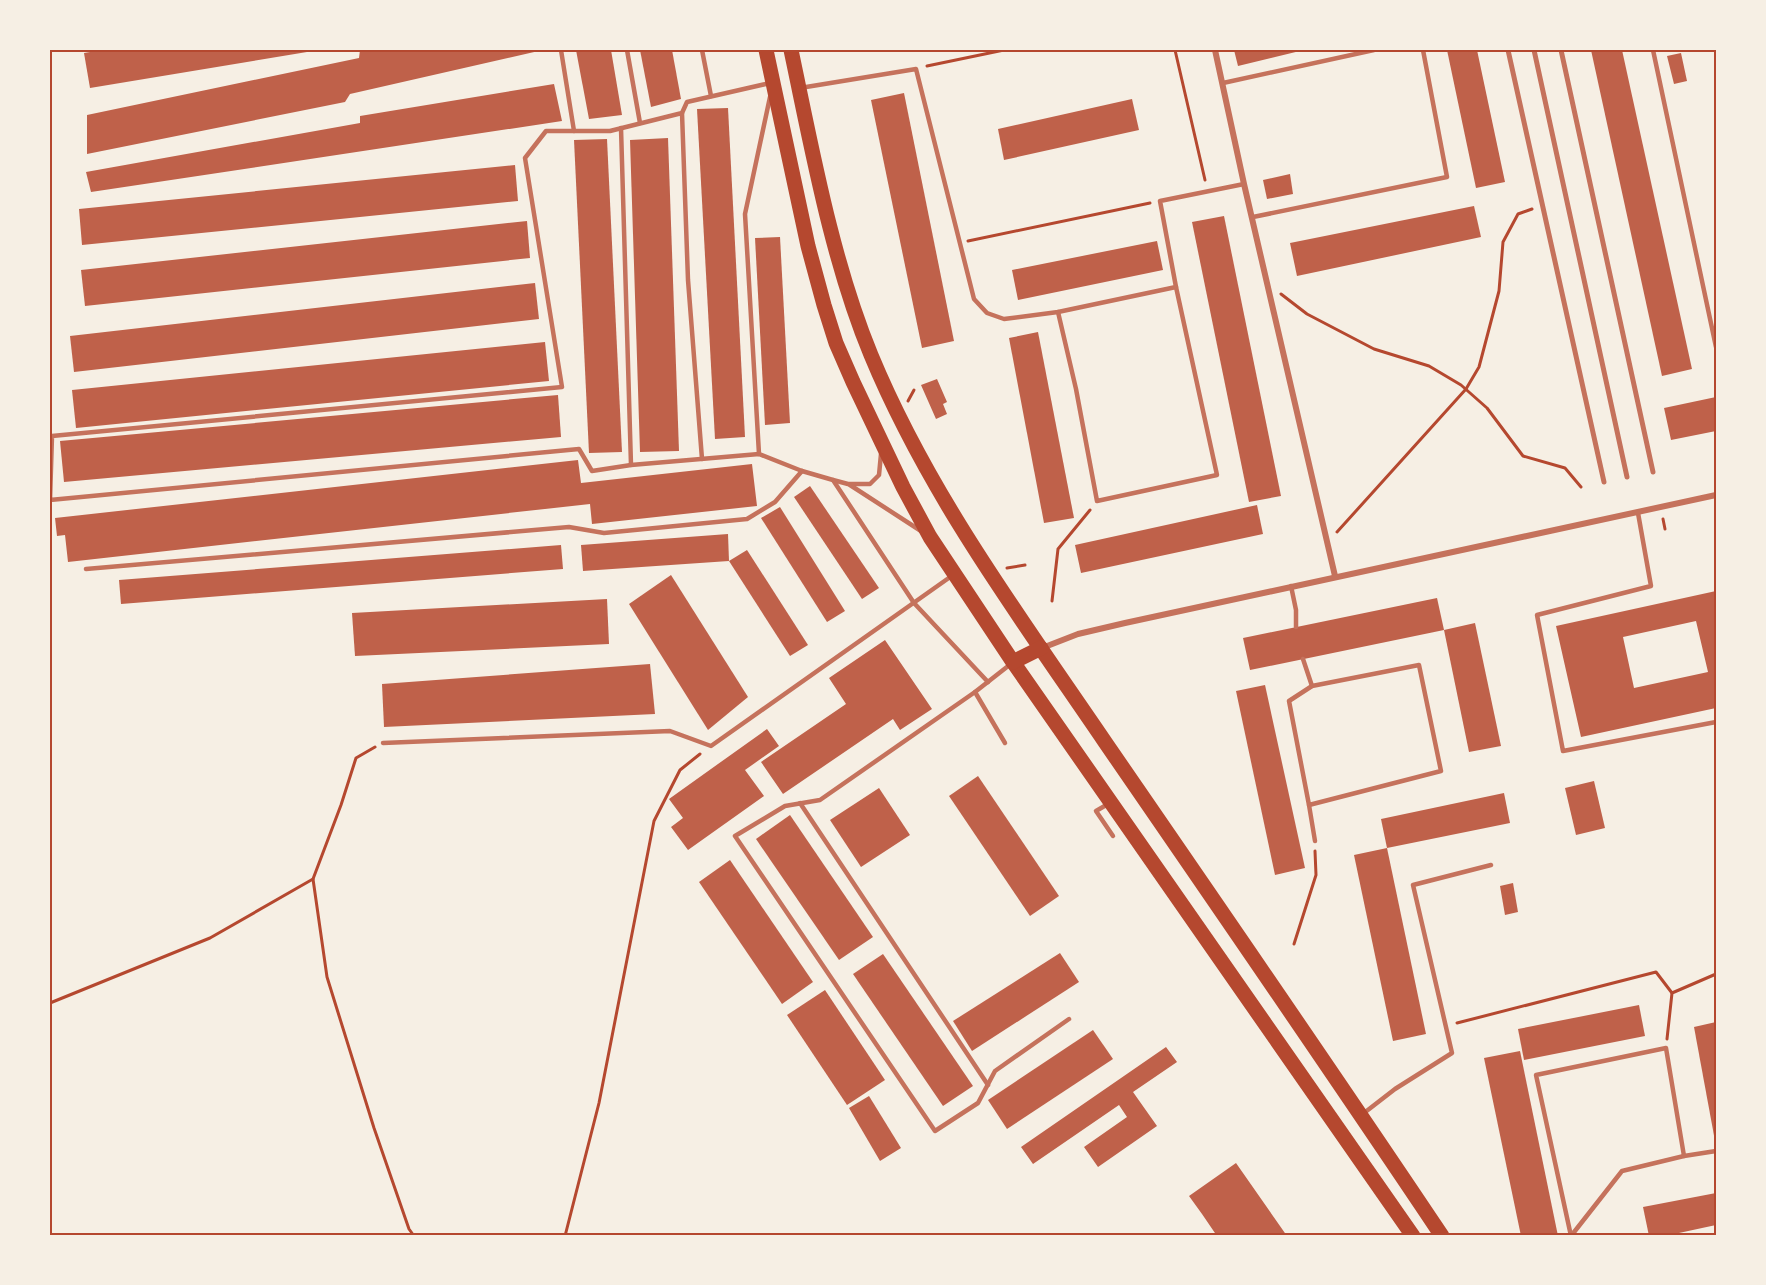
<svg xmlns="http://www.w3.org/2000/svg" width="1766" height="1285" font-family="Mulish,sans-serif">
<rect width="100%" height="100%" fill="#f6efe4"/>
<g fill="#bf614a" fill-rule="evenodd">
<polygon points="102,50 313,50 313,51 90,88 84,53"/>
<polygon points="360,50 543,50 350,94 345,102 87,154 87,115 359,58"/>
<polygon points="576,50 611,50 622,115 589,119"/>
<polygon points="640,50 672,50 681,99 651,107"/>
<polygon points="1234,50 1304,50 1238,66"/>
<polygon points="1447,50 1477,50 1505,182 1476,188"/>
<polygon points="1591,50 1622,50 1692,369 1662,376"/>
<polygon points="1681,53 1687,81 1674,84 1667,56"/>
<polygon points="554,84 562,121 91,192 86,172 360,123 360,116"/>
<polygon points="904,93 954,341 922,348 871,100"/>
<polygon points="1132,99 1139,130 1004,160 998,129"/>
<polygon points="728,108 745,437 715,439 697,109"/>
<polygon points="668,138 679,451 640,452 630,140"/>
<polygon points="607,139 622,452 589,453 574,140"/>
<polygon points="515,165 518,201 82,245 79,209"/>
<polygon points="1290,174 1293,194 1267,199 1263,180"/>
<polygon points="1474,206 1481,237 1297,276 1290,243"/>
<polygon points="1224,216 1281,496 1249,502 1192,222"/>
<polygon points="527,221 530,258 85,306 81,270"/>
<polygon points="780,237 790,423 765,425 755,238"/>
<polygon points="1157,241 1163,270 1018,300 1012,270"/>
<polygon points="535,283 539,319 74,372 70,336"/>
<polygon points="1038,332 1074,518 1044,523 1009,338"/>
<polygon points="545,342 549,381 76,428 72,390"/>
<polygon points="937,379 947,402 943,404 947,414 936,419 921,385"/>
<polygon points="558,395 561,437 64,482 60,441"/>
<polygon points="1716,397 1716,431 1671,440 1664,408"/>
<polygon points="578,460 581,483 752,464 757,506 592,524 590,504 68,562 65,535 57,536 55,518"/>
<polygon points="810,486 879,588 862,599 794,497"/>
<polygon points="1257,505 1263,534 1081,573 1075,545"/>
<polygon points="780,507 845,611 827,622 761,518"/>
<polygon points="728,534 729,561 583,571 581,545"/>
<polygon points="561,545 563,569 121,604 119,580"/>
<polygon points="747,550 808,645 790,656 729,561"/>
<polygon points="671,575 748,697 708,730 629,604"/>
<path d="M1716 591V708L1581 737 1556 626ZM1696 621 1708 672 1634 688 1623 637Z"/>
<polygon points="1437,598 1444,630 1250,670 1243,638"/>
<polygon points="607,599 609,644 355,656 352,613"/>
<polygon points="1475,623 1501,746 1469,752 1444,630"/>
<polygon points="885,640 932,709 900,730 893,719 783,794 761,762 846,704 829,678"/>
<polygon points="650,664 655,714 384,727 382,684"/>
<polygon points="1265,685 1305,868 1275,875 1236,691"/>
<polygon points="767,729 779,746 745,770 764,796 688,850 671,827 683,818 669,799"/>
<polygon points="978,776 1059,896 1030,916 949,796"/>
<polygon points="1594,781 1605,828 1576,835 1565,788"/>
<polygon points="879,788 910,835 861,867 830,820"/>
<polygon points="1504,793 1510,823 1387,848 1381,819"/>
<polygon points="790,815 873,937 839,960 756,839"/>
<polygon points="1387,848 1426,1034 1393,1041 1354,855"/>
<polygon points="730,860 813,982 782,1004 699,882"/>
<polygon points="1513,883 1518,912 1505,915 1500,886"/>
<polygon points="1060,953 1079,982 972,1051 953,1021"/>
<polygon points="883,954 973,1086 943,1106 853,974"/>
<polygon points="825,990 885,1080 847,1105 787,1015"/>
<polygon points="1639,1005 1645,1036 1524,1060 1518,1029"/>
<polygon points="1716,1022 1716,1141 1715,1141 1694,1027"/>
<polygon points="1093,1030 1113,1059 1007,1129 988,1100"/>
<polygon points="1166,1047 1177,1062 1133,1092 1157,1126 1098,1167 1084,1147 1127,1117 1119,1105 1033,1164 1021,1147"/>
<polygon points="1520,1051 1558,1236 1521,1236 1484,1058"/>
<polygon points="869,1096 901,1148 880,1161 849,1108"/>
<polygon points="1236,1163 1287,1236 1217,1236 1202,1214 1189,1196"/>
<polygon points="1716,1193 1716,1225 1665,1236 1649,1236 1643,1207"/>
</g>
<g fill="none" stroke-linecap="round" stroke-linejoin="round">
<g stroke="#b5482f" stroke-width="3">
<polyline points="1175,50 1205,180"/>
<polyline points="927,66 1004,50"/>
<polyline points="968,241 1150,203"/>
<polyline points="1281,294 1307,314 1374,349 1429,366 1461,385 1487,408 1523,456 1565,468 1581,487"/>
<polyline points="908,401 914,390"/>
<polyline points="1663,519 1665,529"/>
<polyline points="1337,532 1466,389 1479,367 1499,291 1503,242 1518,214 1532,209"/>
<polyline points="1007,568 1025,565"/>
<polyline points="1052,601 1058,549 1090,510"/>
<polyline points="313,879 327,977 374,1128 409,1229 414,1236"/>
<polyline points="1294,944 1316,875 1315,851"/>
<polyline points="50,1003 210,938 313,879 341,805 356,758 375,747"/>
<polyline points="1457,1023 1656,972 1672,993"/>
<polyline points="1667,1039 1672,993 1716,974"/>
<polyline points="565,1236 599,1103 654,821 680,770 700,754"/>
</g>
<g stroke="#c5725c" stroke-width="4.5">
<polyline points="561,50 574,131"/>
<polyline points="627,50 640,123"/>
<polyline points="702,50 711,96"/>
<polyline points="1653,50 1716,347"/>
<polyline points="770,83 687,102 682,113 610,131 546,131 525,158 562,387 52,436 50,500 579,449 592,471 631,465 759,454 802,471 833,480 848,484 870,484 879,475 881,454"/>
<polyline points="1223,83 1374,50"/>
<polyline points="800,88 916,69 974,299 987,313 1004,319 1058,312 1176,287 1160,201 1244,184"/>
<polyline points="682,113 688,280 702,459"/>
<polyline points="621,128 631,465"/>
<polyline points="1253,217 1447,177 1423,50"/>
<polyline points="1058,312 1076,389 1097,501 1217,475 1176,287"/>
<polyline points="759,454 745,214 770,97"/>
<polyline points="833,480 914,603 988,682"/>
<polyline points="850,485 921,531"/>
<polyline points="1638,513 1651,586 1537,615 1563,751 1716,722"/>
<polyline points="86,569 569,527 604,533 747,519 775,502 802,471"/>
<polyline points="1291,586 1296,610 1296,627"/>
<polyline points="1303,659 1312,686"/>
<polyline points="1012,663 975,692 820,800 785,806 735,836 935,1131 978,1103 995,1071 1069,1019"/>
<polygon points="1419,665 1441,771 1309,805 1289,701 1312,686"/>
<polyline points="975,692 1005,743"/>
<polyline points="383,743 670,731 711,746 953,575"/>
<polyline points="800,803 988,1085"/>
<polyline points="1108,804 1096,811 1113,836"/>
<polyline points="1309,805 1315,841"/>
<polyline points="1364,1113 1395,1089 1452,1053 1413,885 1491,865"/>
<polyline points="1571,1236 1536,1075 1666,1048 1684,1156"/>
<polyline points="1571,1236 1622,1171 1684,1156 1716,1151"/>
</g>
<g stroke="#c5725c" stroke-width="5">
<polyline points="1508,50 1604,482"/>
<polyline points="1534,50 1627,477"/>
<polyline points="1561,50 1653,472"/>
</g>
<g stroke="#c5725c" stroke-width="6">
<polyline points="1215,50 1244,184 1335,576"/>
<polyline points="1042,648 1078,634 1125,623 1716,495"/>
</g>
<g stroke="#b5482f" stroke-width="15">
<polyline points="766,50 808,246 824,305 836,343 853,382 903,487 930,537 1013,662 1413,1236"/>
<path d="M791 50C812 149 832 261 871 355 929 495 1020 617 1105 742 1218 906 1331 1070 1442 1236"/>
<polyline points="1013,662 1041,648"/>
</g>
</g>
<rect width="1766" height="1285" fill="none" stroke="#f6efe4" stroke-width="102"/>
<rect x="51" y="51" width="1664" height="1183" fill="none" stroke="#b5482f" stroke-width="2"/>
</svg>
